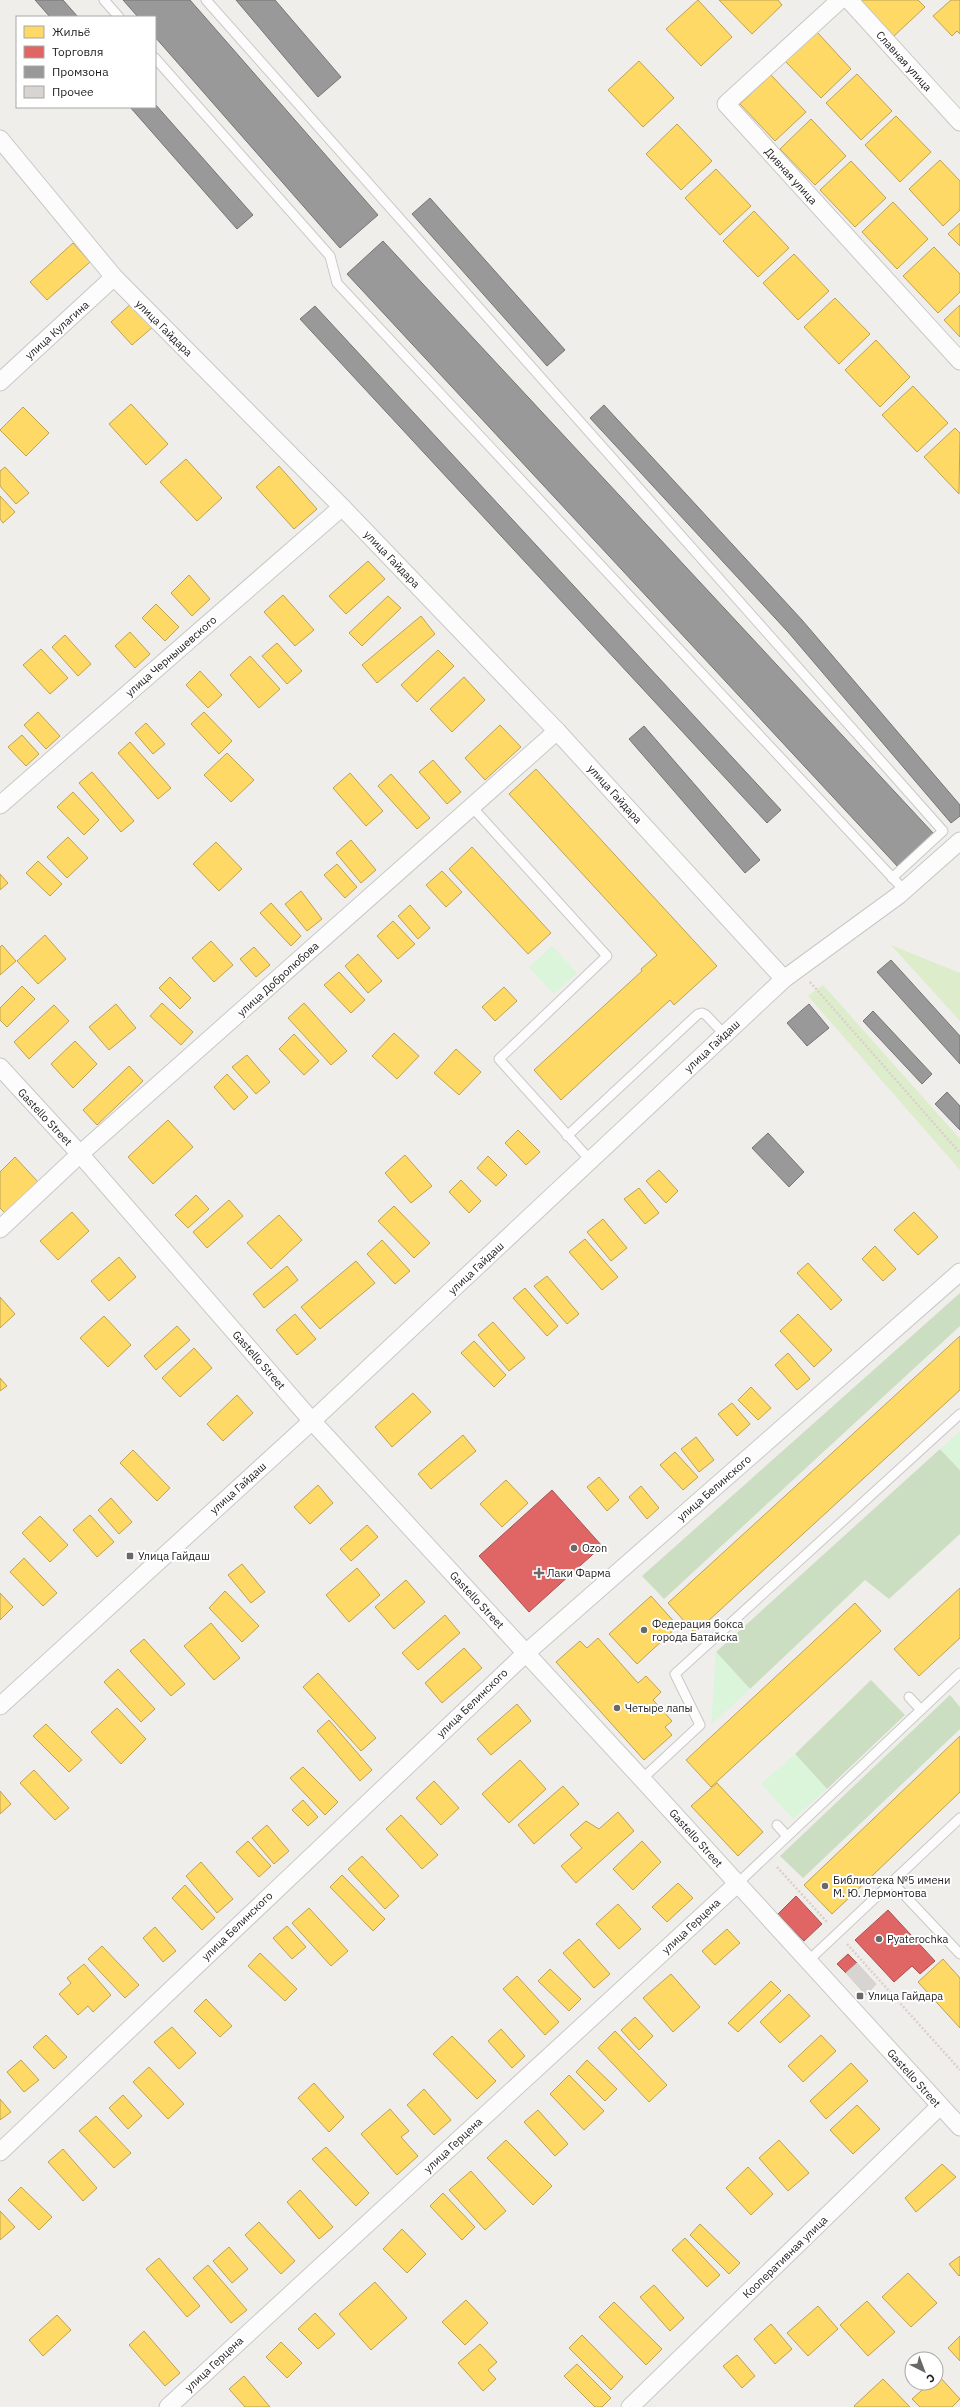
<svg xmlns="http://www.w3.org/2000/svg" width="960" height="2407" font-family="'IBM Plex Sans',sans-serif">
<rect width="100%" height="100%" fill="#f0eeeb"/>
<g fill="#ddeccb">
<polygon points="891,945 960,973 960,1021"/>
<polygon points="823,985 960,1139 960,1170 808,996"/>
</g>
<g fill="#cbdec1">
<polygon points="960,1293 960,1326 664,1599 642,1576"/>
<polygon points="940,1449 960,1470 960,1534 889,1599 865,1580 750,1689 716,1652"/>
<polygon points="871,1680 905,1715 827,1789 795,1754"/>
<polygon points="950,1695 960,1707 960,1729 803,1878 780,1856"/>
</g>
<g fill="#daf5da">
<polygon points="552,946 577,973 554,994 529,967"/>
<polygon points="960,1431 960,1470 940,1449"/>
<polygon points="716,1652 750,1689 711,1725"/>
<polygon points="795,1754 827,1789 793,1819 761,1784"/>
</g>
<g fill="#ffd966" stroke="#bda252">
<polygon points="698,0 732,37 701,66 666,29"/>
<polygon points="719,0 778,0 782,5 752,34"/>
<polygon points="859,0 918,0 925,7 894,36"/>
<polygon points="951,0 960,0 960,34 957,31 952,36 933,16"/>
<polygon points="817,32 851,69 821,98 785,61"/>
<polygon points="639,61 674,98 643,127 608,90"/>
<polygon points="857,74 892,111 861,140 826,103"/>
<polygon points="771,75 806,112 775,141 740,104"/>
<polygon points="896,116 931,152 900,182 865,145"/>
<polygon points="811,119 846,156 815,185 780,149"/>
<polygon points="677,124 712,161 681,190 646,154"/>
<polygon points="940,160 960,181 960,210 943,226 909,189"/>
<polygon points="851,161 886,198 855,227 820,190"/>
<polygon points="716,169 751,206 720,235 685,198"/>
<polygon points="893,202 928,239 897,269 862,232"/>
<polygon points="754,211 789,248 758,277 723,241"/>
<polygon points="960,223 960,246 948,234"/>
<polygon points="73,243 90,262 47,300 30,282"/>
<polygon points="934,247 960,274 960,292 938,313 903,276"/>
<polygon points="794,254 829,291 798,320 763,283"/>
<polygon points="835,298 870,334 839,364 804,327"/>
<polygon points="133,302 154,326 132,345 111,322"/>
<polygon points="960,305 960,337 944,320"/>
<polygon points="876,340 910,377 880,407 845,370"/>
<polygon points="913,386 948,423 917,452 882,415"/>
<polygon points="131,404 168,444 146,465 109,424"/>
<polygon points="23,407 49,433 26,456 0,430"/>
<polygon points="955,428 960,433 959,494 924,457"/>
<polygon points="186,459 222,498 197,521 160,482"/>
<polygon points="279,466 317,509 294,529 256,487"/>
<polygon points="5,467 29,493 16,504 0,486 0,471"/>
<polygon points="0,496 15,512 3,523 0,519"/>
<polygon points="368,561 385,579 346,614 329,596"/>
<polygon points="189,575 210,599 192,616 171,593"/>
<polygon points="283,595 314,630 295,646 264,612"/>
<polygon points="388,596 401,608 362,646 349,633"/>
<polygon points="156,604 179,627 165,641 142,618"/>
<polygon points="421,616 435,634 377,683 362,665"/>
<polygon points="130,632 150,654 135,668 115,646"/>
<polygon points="65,635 91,664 78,676 52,647"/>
<polygon points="277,643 302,671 287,684 262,656"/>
<polygon points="41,649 68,678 50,694 23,665"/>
<polygon points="438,650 454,666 417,702 401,685"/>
<polygon points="250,656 280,689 259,708 230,675"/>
<polygon points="200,671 222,695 208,708 186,685"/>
<polygon points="464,677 485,700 452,732 430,709"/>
<polygon points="38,712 60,736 46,749 24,725"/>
<polygon points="204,712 232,741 219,754 191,724"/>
<polygon points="146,723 165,744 153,754 135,733"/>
<polygon points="500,725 521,747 485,780 465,758"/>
<polygon points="22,735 39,754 26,766 8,747"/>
<polygon points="130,742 171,788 158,799 118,753"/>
<polygon points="227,753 254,780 231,802 204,775"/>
<polygon points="433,760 461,792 447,804 419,772"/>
<polygon points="536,769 717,966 674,1005 670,1000 561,1100 534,1070 642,971 641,969 657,955 509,794"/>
<polygon points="92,772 134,821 121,832 79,783"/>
<polygon points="350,773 383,811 366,826 333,788"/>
<polygon points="391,774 430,818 417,829 378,786"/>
<polygon points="73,792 99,820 84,835 57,807"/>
<polygon points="68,837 88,858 67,878 47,857"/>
<polygon points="351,840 376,870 361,883 336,853"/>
<polygon points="216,842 242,869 219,891 193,864"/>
<polygon points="472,847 551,933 528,954 449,869"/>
<polygon points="38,861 62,884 50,896 26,873"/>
<polygon points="337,864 357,887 345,898 324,875"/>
<polygon points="442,871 462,892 446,907 426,885"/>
<polygon points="0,874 8,883 0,890"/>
<polygon points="301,891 322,919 307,931 285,904"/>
<polygon points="271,903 301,936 291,946 260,913"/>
<polygon points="410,905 430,928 418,939 398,916"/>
<polygon points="393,921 415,944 398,959 377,936"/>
<polygon points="45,935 66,959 38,984 17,961"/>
<polygon points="211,941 233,965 214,982 192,958"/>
<polygon points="2,945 16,961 0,975 0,947"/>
<polygon points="254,947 270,965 256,977 240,959"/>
<polygon points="358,954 382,981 368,993 345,966"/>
<polygon points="339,972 365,1000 351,1013 324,985"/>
<polygon points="170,977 191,998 180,1009 159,988"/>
<polygon points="22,986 35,999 7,1027 0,1020 0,1008"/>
<polygon points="504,987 517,1001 495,1021 482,1007"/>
<polygon points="162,1003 193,1032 181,1045 150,1016"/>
<polygon points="304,1003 347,1051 331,1065 288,1018"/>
<polygon points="116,1004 136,1028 109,1050 89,1027"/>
<polygon points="54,1005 69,1021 29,1059 14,1042"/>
<polygon points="394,1033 419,1056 397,1079 372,1056"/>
<polygon points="294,1034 319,1061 304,1075 279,1049"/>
<polygon points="75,1041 97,1064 73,1088 51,1064"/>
<polygon points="456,1049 481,1072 459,1095 434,1073"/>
<polygon points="247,1055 270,1082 256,1094 232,1067"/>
<polygon points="129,1066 143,1081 97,1125 83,1110"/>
<polygon points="227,1074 248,1097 234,1110 214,1087"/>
<polygon points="168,1120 193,1147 153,1184 128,1157"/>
<polygon points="518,1130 540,1152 526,1165 505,1143"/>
<polygon points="405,1155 432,1186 411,1203 385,1173"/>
<polygon points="488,1156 507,1175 496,1186 477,1168"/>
<polygon points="15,1157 38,1182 5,1213 0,1208 0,1172"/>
<polygon points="659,1170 678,1191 666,1203 646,1181"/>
<polygon points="461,1180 481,1201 469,1213 449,1192"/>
<polygon points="639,1188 659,1213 645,1224 624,1199"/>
<polygon points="196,1195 209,1209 188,1228 175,1215"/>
<polygon points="229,1200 243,1216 207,1248 193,1232"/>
<polygon points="394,1206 430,1243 414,1258 378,1221"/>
<polygon points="72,1212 89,1231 58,1260 40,1241"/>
<polygon points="914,1212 938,1237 918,1255 894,1230"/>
<polygon points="279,1215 302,1240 271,1269 247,1243"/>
<polygon points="603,1219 627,1248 611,1261 587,1232"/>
<polygon points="585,1239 618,1277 602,1290 569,1252"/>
<polygon points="382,1240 410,1271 395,1284 367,1254"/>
<polygon points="875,1246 896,1269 883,1281 862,1259"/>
<polygon points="119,1257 136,1277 109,1301 91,1281"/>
<polygon points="356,1261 375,1283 320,1329 301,1307"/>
<polygon points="808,1263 842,1300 831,1310 797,1273"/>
<polygon points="287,1266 298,1280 264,1308 253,1294"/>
<polygon points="547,1276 579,1314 567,1324 534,1286"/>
<polygon points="525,1288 558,1326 547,1336 513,1298"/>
<polygon points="0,1297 15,1314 0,1328"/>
<polygon points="295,1314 316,1339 297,1355 276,1330"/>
<polygon points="798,1314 832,1350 814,1367 780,1331"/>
<polygon points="104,1316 131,1345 108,1367 80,1338"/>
<polygon points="493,1322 525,1358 509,1371 478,1335"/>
<polygon points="177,1326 190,1340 156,1370 144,1356"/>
<polygon points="960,1336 960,1390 695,1633 668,1603"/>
<polygon points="474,1341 506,1375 494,1387 461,1353"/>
<polygon points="194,1348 212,1368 180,1397 162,1378"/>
<polygon points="788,1353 810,1379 797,1390 775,1365"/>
<polygon points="0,1378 7,1386 0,1391"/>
<polygon points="751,1387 771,1408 758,1420 738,1400"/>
<polygon points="413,1393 431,1412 392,1447 375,1427"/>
<polygon points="237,1395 253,1413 223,1441 207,1424"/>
<polygon points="732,1403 750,1424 737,1436 718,1414"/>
<polygon points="463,1435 476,1451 431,1489 418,1474"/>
<polygon points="696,1437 714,1460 699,1472 681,1449"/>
<polygon points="133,1450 170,1488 157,1501 120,1463"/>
<polygon points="675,1452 698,1477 683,1490 660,1465"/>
<polygon points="599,1477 619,1500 607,1511 587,1487"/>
<polygon points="506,1480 528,1503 502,1527 480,1504"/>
<polygon points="318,1485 333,1503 310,1524 294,1507"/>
<polygon points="641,1486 659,1508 647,1519 629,1497"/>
<polygon points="111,1498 132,1522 119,1534 98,1510"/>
<polygon points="90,1515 114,1542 97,1557 73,1530"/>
<polygon points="40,1516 68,1545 50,1562 22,1533"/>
<polygon points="367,1525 378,1537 351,1561 340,1549"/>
<polygon points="24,1558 57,1593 43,1606 10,1572"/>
<polygon points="242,1564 265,1592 251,1603 228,1575"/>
<polygon points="357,1568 380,1595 349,1622 326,1595"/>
<polygon points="406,1580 425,1602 394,1629 375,1607"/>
<polygon points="960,1588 960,1638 919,1676 894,1649"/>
<polygon points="225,1591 259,1626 242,1642 209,1608"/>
<polygon points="0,1593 13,1607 0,1620"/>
<polygon points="651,1596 678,1626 637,1664 609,1634"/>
<polygon points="855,1603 881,1631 711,1787 686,1760"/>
<polygon points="445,1615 460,1633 418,1670 402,1653"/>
<polygon points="211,1623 240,1658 214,1680 184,1646"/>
<polygon points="598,1638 638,1683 646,1676 661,1692 653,1700 672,1721 665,1727 672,1735 644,1760 556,1662 580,1641 587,1648"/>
<polygon points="144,1639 185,1684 171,1696 130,1651"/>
<polygon points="464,1648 482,1668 442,1703 425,1683"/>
<polygon points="118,1669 155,1709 141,1722 104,1682"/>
<polygon points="318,1673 376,1738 361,1751 303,1687"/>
<polygon points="517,1704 531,1721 491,1755 477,1739"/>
<polygon points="117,1708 146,1739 121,1764 91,1732"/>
<polygon points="329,1720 372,1770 360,1781 317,1731"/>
<polygon points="46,1724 82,1760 69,1772 33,1736"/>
<polygon points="960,1736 960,1792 832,1914 804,1885"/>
<polygon points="520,1760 546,1789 509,1823 482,1794"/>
<polygon points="303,1767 338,1802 325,1815 290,1778"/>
<polygon points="34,1770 69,1808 55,1820 20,1783"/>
<polygon points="434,1781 459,1808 441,1825 416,1798"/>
<polygon points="717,1783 763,1832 738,1856 691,1806"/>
<polygon points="563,1786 579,1804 534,1844 518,1825"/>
<polygon points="0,1791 11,1804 0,1814"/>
<polygon points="303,1800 318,1817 308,1826 292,1810"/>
<polygon points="618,1812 634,1831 576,1883 561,1866 582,1848 570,1835 586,1821 599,1829"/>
<polygon points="401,1815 438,1855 422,1869 386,1829"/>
<polygon points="267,1825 289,1851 274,1864 252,1838"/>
<polygon points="248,1841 271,1866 259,1877 236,1852"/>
<polygon points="642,1841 661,1862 633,1890 613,1869"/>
<polygon points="362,1856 399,1896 385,1909 348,1869"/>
<polygon points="201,1862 233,1899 217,1913 186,1876"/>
<polygon points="342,1875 385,1919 373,1931 330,1887"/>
<polygon points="678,1883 693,1898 667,1922 652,1907"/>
<polygon points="185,1885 215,1918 202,1930 172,1898"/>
<polygon points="618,1904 641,1929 619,1949 596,1924"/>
<polygon points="309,1908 348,1951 331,1966 292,1923"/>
<polygon points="287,1926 306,1947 292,1959 273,1938"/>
<polygon points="155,1927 176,1951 163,1962 143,1938"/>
<polygon points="727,1929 740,1943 715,1965 702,1951"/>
<polygon points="579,1939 610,1974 594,1988 563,1953"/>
<polygon points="102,1946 139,1985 125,1998 88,1959"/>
<polygon points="260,1953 297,1989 285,2001 248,1966"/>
<polygon points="943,1959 960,1978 960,2028 918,1982"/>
<polygon points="84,1964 111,1995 93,2012 88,2006 78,2015 59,1994 71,1983 67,1978"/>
<polygon points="550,1969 581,1999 569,2011 538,1981"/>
<polygon points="671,1974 700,2007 673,2032 643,1998"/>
<polygon points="517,1976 559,2022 545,2035 503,1989"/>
<polygon points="771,1981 781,1991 738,2032 728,2023"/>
<polygon points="789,1994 810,2016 780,2043 760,2022"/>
<polygon points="206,1999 232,2026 220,2037 194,2011"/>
<polygon points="635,2017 653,2036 639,2050 621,2030"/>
<polygon points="172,2027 196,2053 179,2069 154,2042"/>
<polygon points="501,2029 525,2056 512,2068 488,2041"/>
<polygon points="615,2031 667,2085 649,2102 598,2048"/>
<polygon points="46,2035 67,2057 54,2069 33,2047"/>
<polygon points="821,2035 836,2051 803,2082 788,2066"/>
<polygon points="452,2036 496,2081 477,2099 433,2054"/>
<polygon points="21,2060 39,2080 24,2092 7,2072"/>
<polygon points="587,2060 617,2089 605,2101 576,2072"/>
<polygon points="851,2063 868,2081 826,2119 810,2101"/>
<polygon points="149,2067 184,2104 168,2119 133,2082"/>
<polygon points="569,2075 604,2111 584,2130 550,2094"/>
<polygon points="314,2083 344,2117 329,2132 298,2098"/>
<polygon points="424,2089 451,2120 434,2135 407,2105"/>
<polygon points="123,2095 142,2116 128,2129 109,2108"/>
<polygon points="0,2099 11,2112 0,2120"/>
<polygon points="857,2105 880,2129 853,2154 830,2130"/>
<polygon points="390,2109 409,2131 401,2137 418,2156 397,2175 361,2134"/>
<polygon points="538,2110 568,2144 555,2156 524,2122"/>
<polygon points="96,2116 131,2153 114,2168 79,2131"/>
<polygon points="506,2140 552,2186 533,2205 487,2158"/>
<polygon points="779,2140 809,2173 788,2191 759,2158"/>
<polygon points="326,2147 369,2193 356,2206 312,2159"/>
<polygon points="63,2149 97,2188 83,2201 48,2162"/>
<polygon points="942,2164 956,2177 916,2212 905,2198"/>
<polygon points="748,2167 773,2194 751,2215 726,2188"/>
<polygon points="471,2171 506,2211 485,2230 449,2190"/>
<polygon points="21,2187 52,2217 39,2230 8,2200"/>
<polygon points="300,2190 333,2227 319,2239 287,2202"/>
<polygon points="443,2193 475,2227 462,2240 430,2206"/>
<polygon points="0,2211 15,2227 0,2240"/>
<polygon points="259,2222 295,2261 281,2274 245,2235"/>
<polygon points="700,2224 740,2263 729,2274 690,2235"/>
<polygon points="402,2229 426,2254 407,2273 383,2249"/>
<polygon points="685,2238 720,2275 707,2287 672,2250"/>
<polygon points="229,2247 248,2269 232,2283 213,2261"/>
<polygon points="960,2256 960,2275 959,2276 949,2264"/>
<polygon points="159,2258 200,2306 187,2317 146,2269"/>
<polygon points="208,2265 247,2310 231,2323 193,2278"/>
<polygon points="908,2273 937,2303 911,2327 882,2297"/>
<polygon points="375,2282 407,2318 371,2350 339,2314"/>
<polygon points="654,2285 684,2318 670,2331 640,2297"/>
<polygon points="466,2300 488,2323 465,2345 442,2322"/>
<polygon points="867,2301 895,2332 868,2356 840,2325"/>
<polygon points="614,2302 662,2349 646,2365 599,2317"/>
<polygon points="818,2306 838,2329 808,2356 787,2333"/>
<polygon points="315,2313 335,2334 318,2349 298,2329"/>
<polygon points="57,2315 71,2330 43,2356 29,2340"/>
<polygon points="771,2324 792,2349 775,2364 754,2339"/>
<polygon points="144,2331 180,2373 165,2386 129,2345"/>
<polygon points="582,2335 623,2377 611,2390 569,2348"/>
<polygon points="960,2336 960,2361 948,2348"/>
<polygon points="281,2342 302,2363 287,2378 266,2357"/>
<polygon points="480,2344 497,2362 488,2370 496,2379 483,2391 458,2363"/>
<polygon points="737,2355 755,2376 742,2388 723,2366"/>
<polygon points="577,2364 611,2398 602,2407 595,2407 564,2376"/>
<polygon points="938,2375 960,2399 952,2407 920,2407 912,2399 930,2383 936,2383"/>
<polygon points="244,2376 270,2407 245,2407 229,2389"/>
<polygon points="883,2379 910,2407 855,2407 854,2406"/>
</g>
<g fill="#e06666" stroke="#a75252">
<polygon points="552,1490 602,1546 529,1612 479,1556"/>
<polygon points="796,1896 822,1924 804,1941 778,1914"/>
<polygon points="888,1910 935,1961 920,1974 912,1966 894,1982 855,1940"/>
<polygon points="848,1954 857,1963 846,1973 837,1964"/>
</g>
<g fill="#999" stroke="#757575">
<polygon points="35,0 63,0 78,17 50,17"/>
<polygon points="123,0 190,0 378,215 340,248 155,37 155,17 138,17"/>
<polygon points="236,0 275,0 341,77 318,97"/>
<polygon points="155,104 253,215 237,229 130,107 155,107"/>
<polygon points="430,198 565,350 547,366 412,214"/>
<polygon points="383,241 934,834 898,867 347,274"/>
<polygon points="315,306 781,810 767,823 300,319"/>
<polygon points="604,405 802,620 960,805 960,816 951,823 788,632 590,418"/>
<polygon points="644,726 760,860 745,873 629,739"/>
<polygon points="891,960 960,1036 960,1064 877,972"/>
<polygon points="809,1004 829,1028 807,1046 787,1023"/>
<polygon points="873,1011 932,1074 922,1084 863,1021"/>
<polygon points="947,1092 960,1106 960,1130 935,1104"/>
<polygon points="768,1133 804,1172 789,1187 752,1148"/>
</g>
<polygon fill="#d7d4d2" stroke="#d3d0cc" points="857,1963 876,1984 866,1995 846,1973"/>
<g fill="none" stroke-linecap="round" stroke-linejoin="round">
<g stroke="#c9c8c7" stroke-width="11">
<g id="lane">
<polyline points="104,0 119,17"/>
<polyline points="206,0 943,831 892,878"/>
<polyline points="155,58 330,256 337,283 904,890"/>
<polyline points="472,807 607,956 499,1059 591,1161"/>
<polyline points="567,1136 698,1014 702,1013 706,1015 725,1035"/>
<polyline points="909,1697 921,1710"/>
<polyline points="642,1779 700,1725 675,1674 960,1414"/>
<polyline points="777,1825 787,1836"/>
<polyline points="892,1882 960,1954"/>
<polyline points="738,1883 960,1673"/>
<polyline points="808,1961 960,1818"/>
</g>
</g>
<g stroke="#c9c8c7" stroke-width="19">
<g id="street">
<polyline points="840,0 726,104 960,361"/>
<polyline points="849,0 960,122"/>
<polyline points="0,139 114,277 342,507 557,731 784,979"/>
<polyline points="0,382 114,277"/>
<polyline points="0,805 342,507"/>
<polyline points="0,1067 80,1154 312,1421 642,1779 960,2127"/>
<polyline points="0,1229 80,1154 557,731"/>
<polyline points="0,1706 312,1421 784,979 899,895 960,841"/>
<polyline points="0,2152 526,1653 960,1272"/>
<polyline points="168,2407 738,1883"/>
<polyline points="630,2407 940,2106"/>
</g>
</g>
<g stroke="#dccecd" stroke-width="2.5" stroke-dasharray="2 2" stroke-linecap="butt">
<polyline points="810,982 960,1153"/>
<polyline points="777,1867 827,1922"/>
<polyline points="847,1944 960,2070"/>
</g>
<use href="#lane" stroke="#fdfcfc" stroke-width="9"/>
<use href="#street" stroke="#fdfcfc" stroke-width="17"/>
</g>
<g fill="#6a6968" stroke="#fff" stroke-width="1.5">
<circle cx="574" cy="1548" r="4"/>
<rect x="126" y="1552" width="8" height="8" rx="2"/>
<path d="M537 1567h4v4h4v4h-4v4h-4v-4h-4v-4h4z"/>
<circle cx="644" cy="1630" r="4"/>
<circle cx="617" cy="1708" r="4"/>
<circle cx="825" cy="1886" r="4"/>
<circle cx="879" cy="1939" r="4"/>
<rect x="856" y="1992" width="8" height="8" rx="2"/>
</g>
<g text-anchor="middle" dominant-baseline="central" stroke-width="4" stroke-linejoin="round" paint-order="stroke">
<g font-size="11" fill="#222" stroke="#fff">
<text transform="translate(904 61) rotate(48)">Славная улица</text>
<text transform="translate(791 176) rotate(48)">Дивная улица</text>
<text transform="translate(164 328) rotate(45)">улица Гайдара</text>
<text transform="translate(57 330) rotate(-42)">улица Кулагина</text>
<text transform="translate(392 559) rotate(46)">улица Гайдара</text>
<text transform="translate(171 656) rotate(-41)">улица Чернышевского</text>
<text transform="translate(615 794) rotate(48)">улица Гайдара</text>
<text transform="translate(278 979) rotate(-42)">улица Добролюбова</text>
<text transform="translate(712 1046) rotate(-43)">улица Гайдаш</text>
<text transform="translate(45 1117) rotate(47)">Gastello Street</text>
<text transform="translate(476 1268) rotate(-43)">улица Гайдаш</text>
<text transform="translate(259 1360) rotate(49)">Gastello Street</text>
<text transform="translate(238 1488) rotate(-42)">улица Гайдаш</text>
<text transform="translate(714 1488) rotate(-41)">улица Белинского</text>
<text transform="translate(477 1600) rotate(47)">Gastello Street</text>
<text transform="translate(472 1703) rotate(-44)">улица Белинского</text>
<text transform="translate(696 1838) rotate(48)">Gastello Street</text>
<text transform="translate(237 1926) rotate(-44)">улица Белинского</text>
<text transform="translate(691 1926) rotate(-43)">улица Герцена</text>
<text transform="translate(914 2078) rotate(48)">Gastello Street</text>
<text transform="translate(453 2145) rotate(-43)">улица Герцена</text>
<text transform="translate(785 2257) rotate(-44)">Кооперативная улица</text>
<text transform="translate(214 2364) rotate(-43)">улица Герцена</text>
</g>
<g font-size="11" fill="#222" stroke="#fff" text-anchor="start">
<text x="582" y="1548">Ozon</text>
<text x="138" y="1556">Улица Гайдаш</text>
<text x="547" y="1573">Лаки Фарма</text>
<text x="652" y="1624">Федерация бокса<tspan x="652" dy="13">города Батайска</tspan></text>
<text x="625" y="1708">Четыре лапы</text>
<text x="833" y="1880">Библиотека №5 имени<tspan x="833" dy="13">М. Ю. Лермонтова</tspan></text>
<text x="887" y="1939">Pyaterochka</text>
<text x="868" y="1996">Улица Гайдара</text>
</g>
</g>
<rect x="16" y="16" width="140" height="92" fill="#ffffff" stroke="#a7a7a7"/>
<rect x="24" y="26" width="20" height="12" fill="#ffd966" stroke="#a7a7a7"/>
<text x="52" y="36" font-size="12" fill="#222222">Жильё</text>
<rect x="24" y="46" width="20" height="12" fill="#e06666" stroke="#a7a7a7"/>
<text x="52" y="56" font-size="12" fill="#222222">Торговля</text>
<rect x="24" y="66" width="20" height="12" fill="#999999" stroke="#a7a7a7"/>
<text x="52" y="76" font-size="12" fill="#222222">Промзона</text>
<rect x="24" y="86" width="20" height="12" fill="#d7d4d2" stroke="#a7a7a7"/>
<text x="52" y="96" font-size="12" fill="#222222">Прочее</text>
<g transform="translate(924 2371) rotate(138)"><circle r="19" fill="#ffffff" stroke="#a7a7a7"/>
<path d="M0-3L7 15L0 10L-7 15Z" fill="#6a6968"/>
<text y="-6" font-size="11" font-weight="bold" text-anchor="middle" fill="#222222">С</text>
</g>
</svg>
